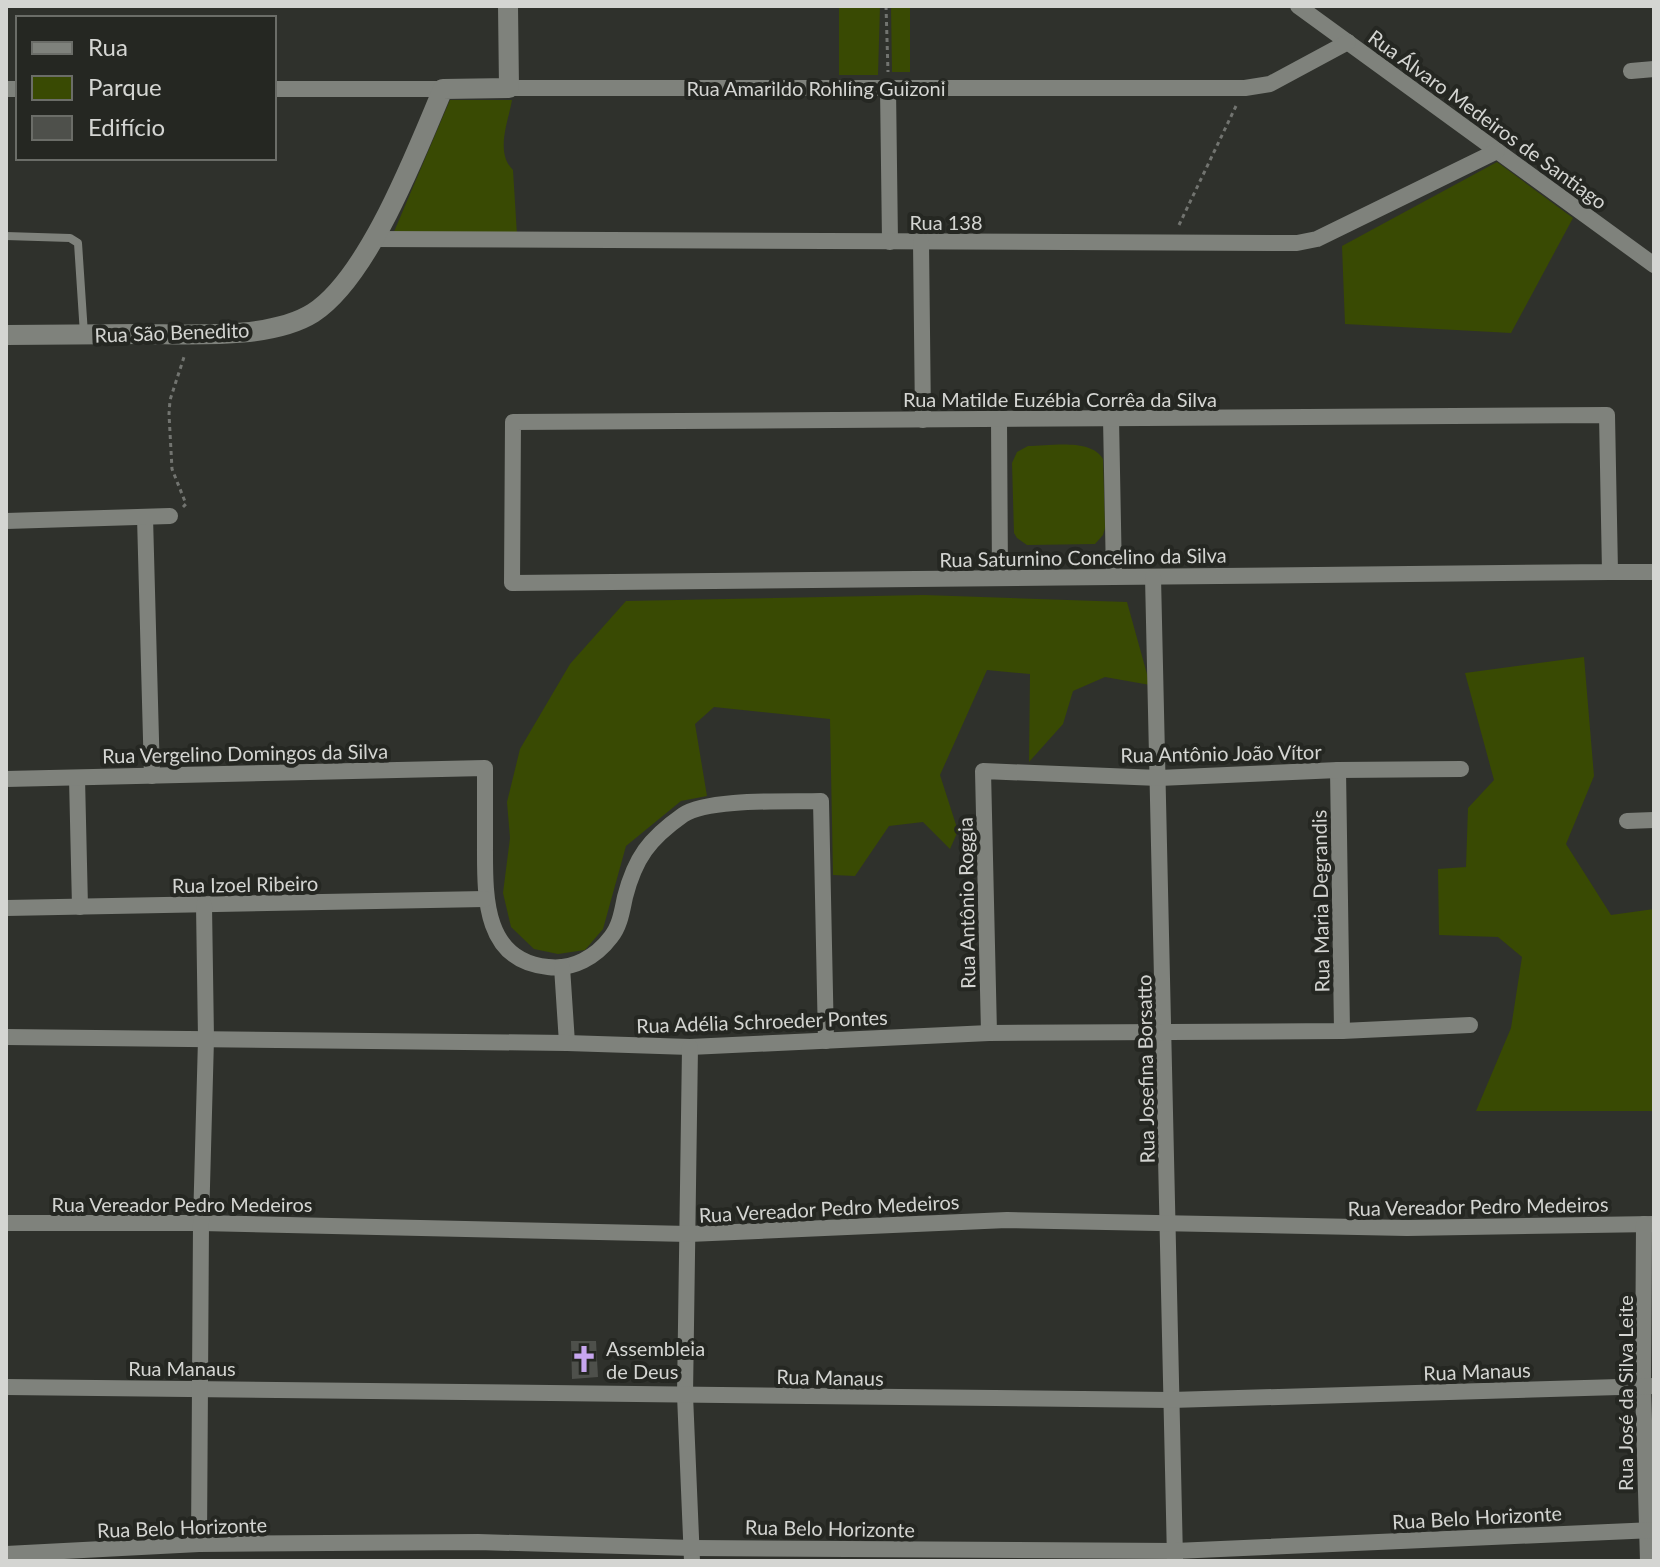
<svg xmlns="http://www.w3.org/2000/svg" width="1660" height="1567" font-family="Lato,sans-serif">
<rect width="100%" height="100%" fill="#2f312c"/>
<g fill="#394a03">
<polygon points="839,6 880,6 878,75 839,75"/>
<polygon points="891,6 910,6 910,72 892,72"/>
<path d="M450 100H512C508 123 495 152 513 170L517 235 393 234Z"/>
<polygon points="1497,162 1573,218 1511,333 1345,324 1342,246"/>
<path d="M1028 446C1050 446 1091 438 1103 459L1105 528 1103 535 1095 544 1027 545 1017 538 1014 533 1012 463 1017 452Z"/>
<polygon points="924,595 1127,602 1150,685 1105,677 1073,691 1063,724 1029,762 1030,674 987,670 940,775 958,831 950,849 923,822 889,826 855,876 833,875 830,719 714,707 695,724 707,796 681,801 626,846 603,929 585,950 558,954 534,949 511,927 503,893 510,838 507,802 520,749 570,664 626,601"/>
<polygon points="1584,657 1594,776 1566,844 1611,915 1654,909 1654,1111 1476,1111 1511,1028 1522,957 1498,937 1439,935 1438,869 1466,867 1468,808 1494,780 1465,673"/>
</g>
<polygon fill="#4e504b" points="571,1341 596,1341 598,1377 572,1379"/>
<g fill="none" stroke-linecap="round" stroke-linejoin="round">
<g stroke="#727470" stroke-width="3" stroke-dasharray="4 4" stroke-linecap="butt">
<polyline points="886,6 888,72"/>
<polyline points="1179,225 1236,106"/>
<polyline points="183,507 186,504 172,469 169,414 170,400 185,354"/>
</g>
<polyline stroke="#7f827c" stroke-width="8" points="6,236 70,238 78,243 84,334"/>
<g stroke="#7f827c" stroke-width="16">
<polyline points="1298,6 1654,265"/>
<polyline points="1631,71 1654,69"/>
<polyline points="509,88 1245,88 1270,84 1348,42"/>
<polyline points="888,88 890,242"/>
<polyline points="6,89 18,89"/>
<polyline points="274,89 443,89"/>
<polyline points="373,239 1297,243 1317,239 1497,151"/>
<polyline points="921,242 923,420"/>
<polyline points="1111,418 1114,577"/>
<polyline points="999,419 1000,578"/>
<polyline points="145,517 152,776"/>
<polyline points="6,521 170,516"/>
<path d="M1610 572 1607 415 513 422 512 583C878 579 1244 576 1610 572H1654"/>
<polyline points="1153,577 1175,1559"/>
<polyline points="1338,770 1342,1031"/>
<polyline points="77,778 80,907"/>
<path d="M6 779 485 768C485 794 485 820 485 847 485 895 483 961 548 967 573 970 596 957 611 937 620 926 622 911 625 897 635 858 649 839 683 815 708 798 789 802 821 801L826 1041"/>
<polyline points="1627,821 1654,820"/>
<polyline points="6,908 485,899"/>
<polyline points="562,967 567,1043"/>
<polyline points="989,1033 983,771 1159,778 1338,770 1461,769"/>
<polyline points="6,1037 567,1043 690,1047 989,1033 1342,1031 1470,1025"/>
<polyline points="690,1047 685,1395 692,1561"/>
<polyline points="6,1223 201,1223 689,1234 1007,1220 1407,1228 1654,1224"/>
<polyline points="1644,1224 1643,1386 1648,1561"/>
<polyline points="6,1387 1171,1400 1654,1386"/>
<polyline points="199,1544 201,1223 206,1039 204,905"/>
<polyline points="6,1554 199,1544 478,1542 692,1548 1175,1551 1654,1530"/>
</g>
<path stroke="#7f827c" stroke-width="20" d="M6 335C51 335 95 334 140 334 190 334 270 340 313 313 369 277 417 150 443 89L509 88 508 6"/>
</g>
<defs>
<g id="church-bare" transform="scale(2.16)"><path d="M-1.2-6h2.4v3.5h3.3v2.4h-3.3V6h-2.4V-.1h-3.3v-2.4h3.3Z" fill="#c7a6ef" stroke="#252722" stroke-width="2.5" paint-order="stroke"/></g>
</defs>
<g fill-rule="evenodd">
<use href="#church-bare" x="584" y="1359"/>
</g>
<g text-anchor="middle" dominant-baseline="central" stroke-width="8" stroke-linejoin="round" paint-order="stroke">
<g font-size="20" fill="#d4d5d2" stroke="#252722">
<text x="816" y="88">Rua Amarildo Rohling Guizoni</text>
<text transform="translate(1488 119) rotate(36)">Rua Álvaro Medeiros de Santiago</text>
<text x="946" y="222">Rua 138</text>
<text transform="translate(172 332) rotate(-2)">Rua São Benedito</text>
<text x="1060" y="399">Rua Matilde Euzébia Corrêa da Silva</text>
<text transform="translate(1083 557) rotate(-1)">Rua Saturnino Concelino da Silva</text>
<text transform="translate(245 753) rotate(-1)">Rua Vergelino Domingos da Silva</text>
<text transform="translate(1221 753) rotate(-1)">Rua Antônio João Vítor</text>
<text transform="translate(245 884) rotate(-1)">Rua Izoel Ribeiro</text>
<text transform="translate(1320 901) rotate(-91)">Rua Maria Degrandis</text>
<text transform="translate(966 903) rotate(-91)">Rua Antônio Roggia</text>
<text transform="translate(762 1021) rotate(-2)">Rua Adélia Schroeder Pontes</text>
<text transform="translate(1145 1069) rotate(-91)">Rua Josefina Borsatto</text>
<text x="182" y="1204">Rua Vereador Pedro Medeiros</text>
<text transform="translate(1478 1206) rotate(-1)">Rua Vereador Pedro Medeiros</text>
<text transform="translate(829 1208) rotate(-3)">Rua Vereador Pedro Medeiros</text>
<text x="182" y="1368">Rua Manaus</text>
<text transform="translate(1477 1371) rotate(-2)">Rua Manaus</text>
<text transform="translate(830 1377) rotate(1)">Rua Manaus</text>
<text transform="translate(1625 1393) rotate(-90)">Rua José da Silva Leite</text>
<text transform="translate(1477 1517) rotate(-3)">Rua Belo Horizonte</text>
<text transform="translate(182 1527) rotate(-2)">Rua Belo Horizonte</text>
<text transform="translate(830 1528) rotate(1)">Rua Belo Horizonte</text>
</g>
<g font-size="20" fill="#d4d5d2" stroke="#252722" text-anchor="start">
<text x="606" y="1348">Assembleia<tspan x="606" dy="23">de Deus</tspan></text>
</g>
</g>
<rect width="1660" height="1567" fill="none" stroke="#d4d5d2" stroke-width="16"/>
<rect x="16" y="16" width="260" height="144" fill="#252722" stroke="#6b6d68" stroke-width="2"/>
<rect x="32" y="42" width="40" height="12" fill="#7f827c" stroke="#6b6d68" stroke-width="2"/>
<text x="88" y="56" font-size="24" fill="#d4d5d2">Rua</text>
<rect x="32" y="76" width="40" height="24" fill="#394a03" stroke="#6b6d68" stroke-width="2"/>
<text x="88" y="96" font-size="24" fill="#d4d5d2">Parque</text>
<rect x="32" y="116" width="40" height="24" fill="#4e504b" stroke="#6b6d68" stroke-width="2"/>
<text x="88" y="136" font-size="24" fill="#d4d5d2">Edifício</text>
</svg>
